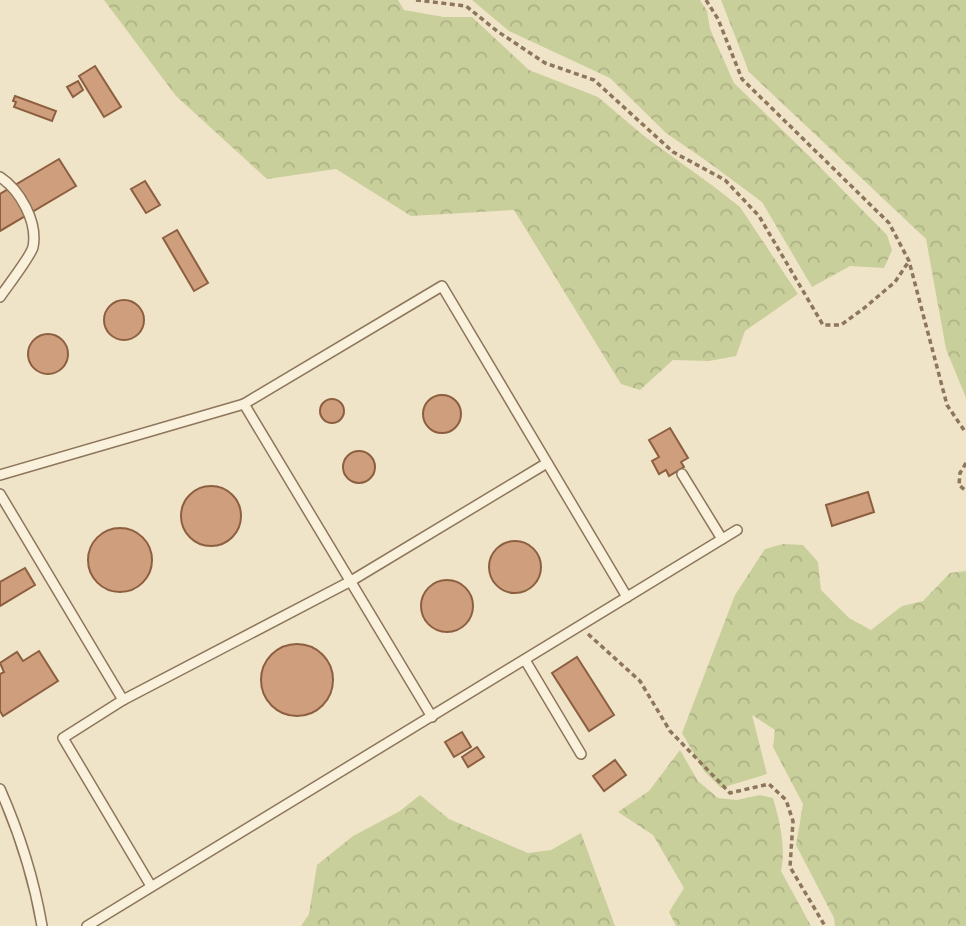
<svg xmlns="http://www.w3.org/2000/svg" width="966" height="926" font-family="'IBM Plex Serif',serif">
<defs>
<pattern id="forest-crowns" width="20" height="18" patternUnits="userSpaceOnUse" patternTransform="scale(1.75)"><rect width="20" height="18" fill="#c9cf9b"/><path d="M2 6a3 3 0 1 1 6 0M12 15a3 3 0 1 1 6 0" fill="none" stroke="#aeb285"/></pattern>
</defs>
<rect width="100%" height="100%" fill="#f0e4c8"/>
<g fill="url(#forest-crowns)">
<polygon points="104,0 398,0 404,10 444,17 472,17 529,70 598,97 644,136 713,186 740,207 798,294 745,331 736,356 709,361 673,360 640,390 621,384 514,210 411,216 336,169 267,179 176,96"/>
<polygon points="472,0 700,0 707,11 710,29 734,83 812,159 887,235 892,250 884,268 850,266 812,287 762,202 708,162 666,133 610,78 509,31"/>
<polygon points="721,0 966,0 966,398 946,349 926,239 749,72"/>
<polygon points="783,544 803,545 818,562 821,590 849,618 871,630 902,606 923,601 950,573 966,571 966,926 835,926 834,918 796,845 803,804 773,747 775,730 752,715 767,774 721,788 704,771 682,733 735,595 765,549"/>
<path d="M680 750 698 781 718 798 737 800 760 795 773 798C780 822 786 847 781 871L811 926H676L669 912 684 888 653 835 618 812 649 791Z"/>
<polygon points="420,795 449,819 528,853 551,850 581,833 615,926 301,926 309,914 317,865 353,836 400,811"/>
</g>
<g fill="#cf9f7d" stroke="#8d5f41" stroke-width="2">
<polygon points="95,66 121,107 104,117 79,76"/>
<polygon points="78,81 83,90 73,97 67,87"/>
<polygon points="15,96 56,111 52,121 14,107 16,102 13,101"/>
<polygon points="59,159 76,186 0,231 0,194"/>
<polygon points="145,181 160,205 146,213 131,189"/>
<polygon points="177,230 208,283 194,291 163,238"/>
<circle cx="124" cy="320" r="20"/>
<circle cx="48" cy="354" r="20"/>
<circle cx="442" cy="414" r="19"/>
<circle cx="332" cy="411" r="12"/>
<polygon points="670,428 688,458 681,462 684,467 669,476 666,470 659,474 652,461 659,457 649,440"/>
<circle cx="359" cy="467" r="16"/>
<circle cx="211" cy="516" r="30"/>
<polygon points="868,492 874,512 832,526 826,505"/>
<circle cx="120" cy="560" r="32"/>
<circle cx="515" cy="567" r="26"/>
<polygon points="25,568 35,585 0,606 0,582"/>
<circle cx="447" cy="606" r="26"/>
<circle cx="297" cy="680" r="36"/>
<polygon points="39,651 58,681 3,716 0,711 0,674 4,672 0,663 17,652 23,661"/>
<polygon points="577,657 614,715 589,731 552,673"/>
<polygon points="462,732 471,747 454,757 445,742"/>
<polygon points="477,747 484,757 468,767 462,757"/>
<polygon points="615,760 626,775 604,791 593,776"/>
</g>
<g fill="none" stroke-linecap="round" stroke-linejoin="round">
<g stroke="#8d765c" stroke-width="12">
<g id="service">
<path d="M0 177C20 190 38 222 33 247 31 256 6 288 0 297"/>
<polyline points="244,404 442,286 627,597"/>
<polyline points="682,474 722,539"/>
<polyline points="0,475 244,404 432,717"/>
<polyline points="0,494 123,700"/>
<polyline points="525,660 581,754"/>
<path d="M0 789C19 832 34 879 42 926"/>
<polyline points="151,886 63,738 123,700 351,581 547,463"/>
<polyline points="87,926 737,530"/>
</g>
</g>
<g stroke="#8d765c" stroke-width="3.5" stroke-dasharray="5 3.5" stroke-linecap="butt">
<polyline points="416,0 466,6 497,31 545,63 594,80 673,152 725,180 759,216 823,325 841,325 863,309 895,282 909,261"/>
<polyline points="706,0 718,19 742,79 889,223 909,261 947,405 966,433"/>
<polyline points="966,463 960,473 959,485 966,491"/>
<polyline points="588,634 640,681 670,731 730,793 769,784 786,800 793,821 790,867 825,926"/>
</g>
<use href="#service" stroke="#faf1dc" stroke-width="9"/>
</g>
</svg>
